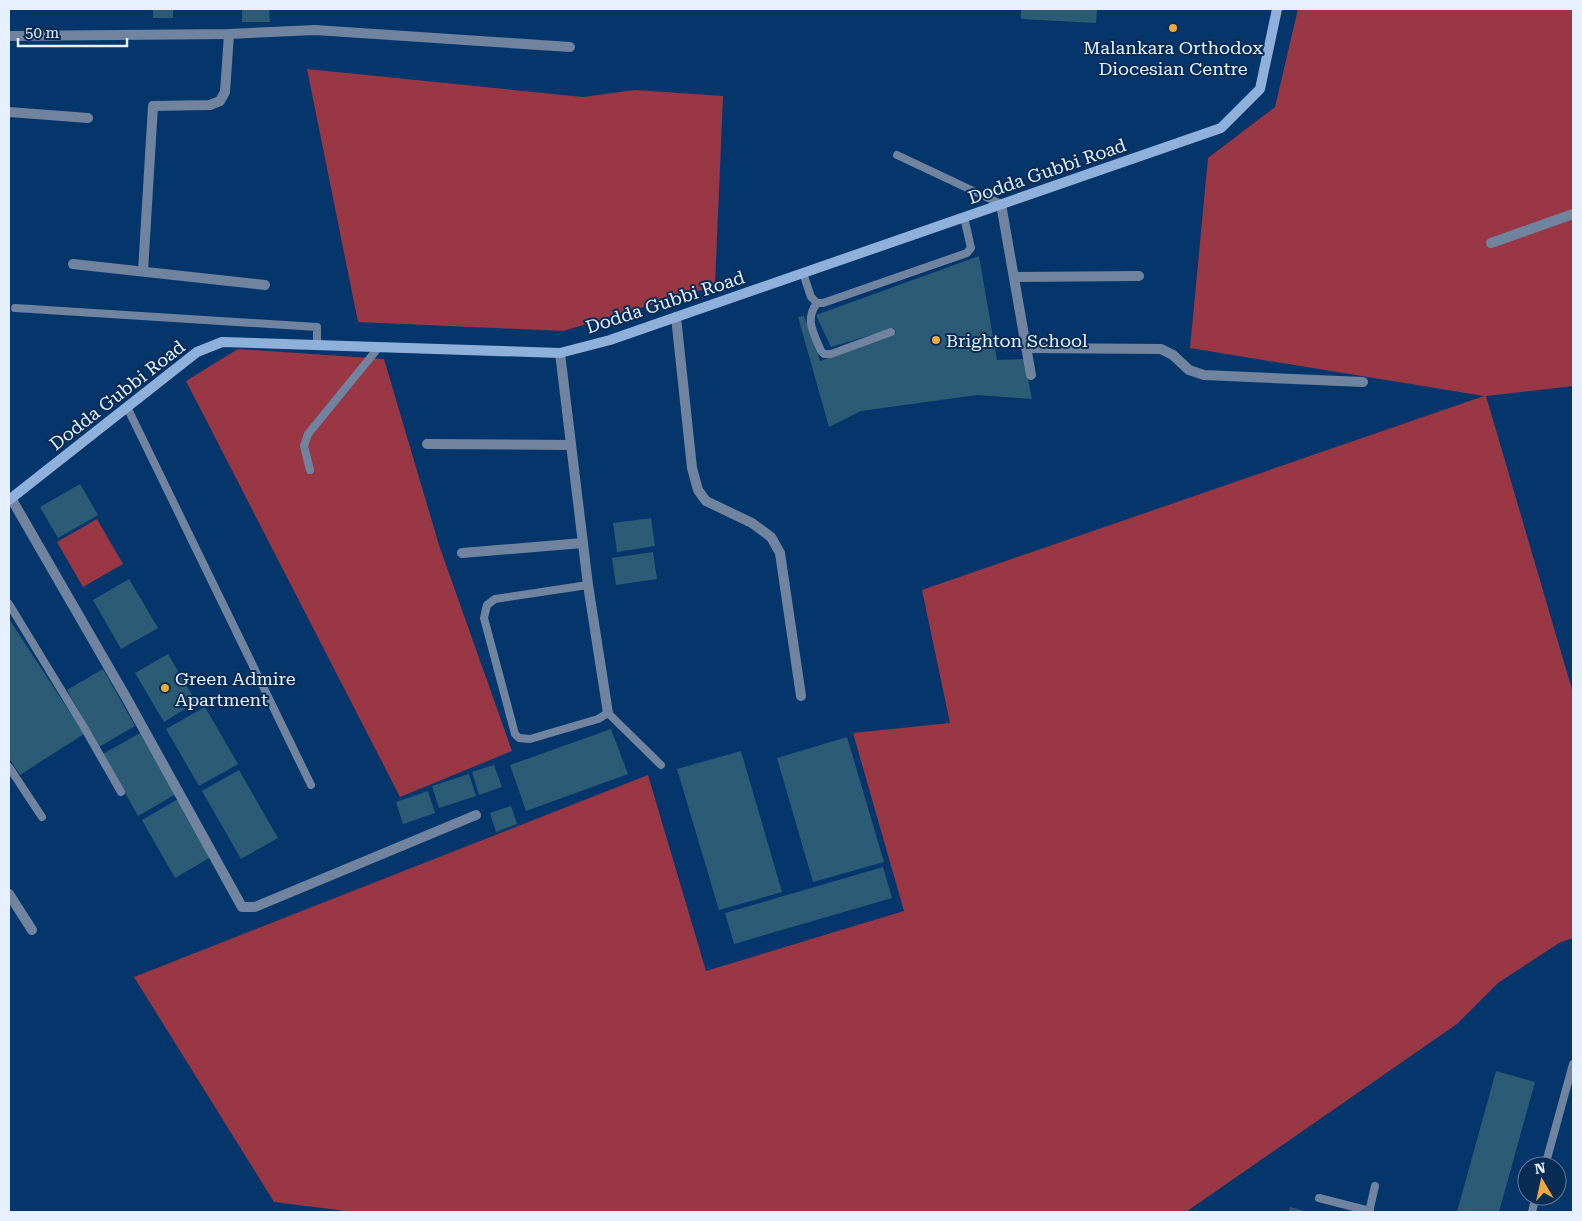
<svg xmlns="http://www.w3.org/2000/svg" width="1582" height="1221" font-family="'Roboto Serif',serif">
<rect width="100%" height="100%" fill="#05366b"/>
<g fill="#993745">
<polygon points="1298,9 1573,9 1573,386 1486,396 1573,693 1573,938 1559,943 1498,983 1457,1024 1186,1212 354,1212 274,1202 134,977 648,775 706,971 904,911 853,733 950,723 922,590 1484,396 1190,348 1208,158 1275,107"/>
<polygon points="307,69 583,97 635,90 723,96 715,286 563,331 358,322"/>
<polygon points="238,349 384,359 439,545 512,751 400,797 186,381"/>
<polygon points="97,519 123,564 83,587 57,542"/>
</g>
<g fill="#2c5b75">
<rect x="153" y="9" width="20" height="9"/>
<polygon points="242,9 269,9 270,22 242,22"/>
<polygon points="1021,9 1097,9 1096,23 1021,19"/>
<polygon points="979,256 997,360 1024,359 1032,399 977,395 861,411 829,427 798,317 804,316 820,361 896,333 894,328 831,347 816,315"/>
<polygon points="80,484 98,515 58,538 40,507"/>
<polygon points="651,518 655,546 617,552 613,523"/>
<polygon points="653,552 657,579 616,585 612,558"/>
<polygon points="129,579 158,628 121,649 93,600"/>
<polygon points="9,619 84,734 20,775 9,758"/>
<polygon points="168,654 196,702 164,722 135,673"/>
<polygon points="103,669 135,726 99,747 67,690"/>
<polygon points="205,707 238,764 199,786 166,729"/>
<polygon points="611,729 628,774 526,811 510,765"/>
<polygon points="140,733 176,794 138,816 103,754"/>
<polygon points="847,737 884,862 813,882 777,758"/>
<polygon points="741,751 782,892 719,910 677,769"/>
<polygon points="494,765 502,787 479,795 472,772"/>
<polygon points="239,770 278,838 241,859 202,791"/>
<polygon points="469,774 476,796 439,808 432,786"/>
<polygon points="428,791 435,813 403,824 396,802"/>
<polygon points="178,799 211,857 175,878 142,820"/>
<polygon points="511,806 517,824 496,832 490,813"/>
<polygon points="883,867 892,898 734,944 725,913"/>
<polygon points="1496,1071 1535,1082 1499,1212 1457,1212"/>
<polygon points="1290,1207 1307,1212 1289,1212"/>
</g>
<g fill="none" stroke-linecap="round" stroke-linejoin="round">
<g stroke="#70849f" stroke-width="8">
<polyline points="897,155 1001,204"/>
<polyline points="803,273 811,297 817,303 823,303 967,253 971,248 964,217"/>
<path d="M817 303C804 320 814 333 821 351L824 354H831L891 332"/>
<polyline points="15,308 317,327 317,345"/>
<polyline points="127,407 311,785"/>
<polyline points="310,470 304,446 308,434 379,347"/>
<polyline points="588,585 495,599 487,605 484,618 515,734 519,738 530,739 598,719 608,713 661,765"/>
<polyline points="9,604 85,729 121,792"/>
<polyline points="9,767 42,817"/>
<polyline points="1545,1166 1573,1064"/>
<polyline points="1319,1198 1370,1211"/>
<polyline points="1369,1212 1375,1186"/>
<polyline points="1532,1212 1536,1196"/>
</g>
<g stroke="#70849f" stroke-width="10">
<polyline points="9,36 229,34 315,30 570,47"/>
<polyline points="9,112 88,118"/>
<polyline points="1001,204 1031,375"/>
<polyline points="1491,243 1573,214"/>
<polyline points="73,264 265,285"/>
<polyline points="143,271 153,106 210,105 220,101 225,92 229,34"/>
<polyline points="1014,277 1139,276"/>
<polyline points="676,317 692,468 698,490 706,501 752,523 771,537 780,553 801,696"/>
<polyline points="1026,348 1161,349 1173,355 1189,370 1204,375 1363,382"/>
<polyline points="560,353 588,585 608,713"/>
<polyline points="427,444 571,445"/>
<polyline points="11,498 127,699 242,907 255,907 476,815"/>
<polyline points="462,553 583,543"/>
<polyline points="9,894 32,930"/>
</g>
<polyline stroke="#8fb0da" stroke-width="10" points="9,500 197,352 222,342 560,353 610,340 1221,128 1260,89 1277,9"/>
</g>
<g fill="#eca93b" stroke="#092c55" stroke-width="2">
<circle cx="1173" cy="28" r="5"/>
<circle cx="936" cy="340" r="5"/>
<circle cx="165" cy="688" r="5"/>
</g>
<g text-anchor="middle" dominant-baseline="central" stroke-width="4" stroke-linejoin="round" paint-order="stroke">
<g font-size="18" fill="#e6f0fe" stroke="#092c55" text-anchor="start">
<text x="1173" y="47" text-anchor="middle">Malankara Orthodox<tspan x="1173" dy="21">Diocesian Centre</tspan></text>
<text x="946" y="340">Brighton School</text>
<text x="175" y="678">Green Admire<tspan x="175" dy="21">Apartment</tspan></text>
</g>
<g font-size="18" fill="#e6f0fe" stroke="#092c55">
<text transform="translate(1047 171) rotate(-19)">Dodda Gubbi Road</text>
<text transform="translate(665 302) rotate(-18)">Dodda Gubbi Road</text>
<text transform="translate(117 395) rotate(-38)">Dodda Gubbi Road</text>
</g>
</g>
<rect width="1582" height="1221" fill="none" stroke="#e6f0fe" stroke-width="20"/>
<g transform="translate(1542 1181) rotate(351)"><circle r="24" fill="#092c55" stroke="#617a99"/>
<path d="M0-4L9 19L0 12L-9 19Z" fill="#eca93b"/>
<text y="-8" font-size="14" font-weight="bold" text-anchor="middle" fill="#e6f0fe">N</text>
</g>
<path d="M18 38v8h109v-8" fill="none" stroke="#e6f0fe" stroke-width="2.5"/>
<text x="25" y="38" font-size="15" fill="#e6f0fe" stroke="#092c55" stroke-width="4" paint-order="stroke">50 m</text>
</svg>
